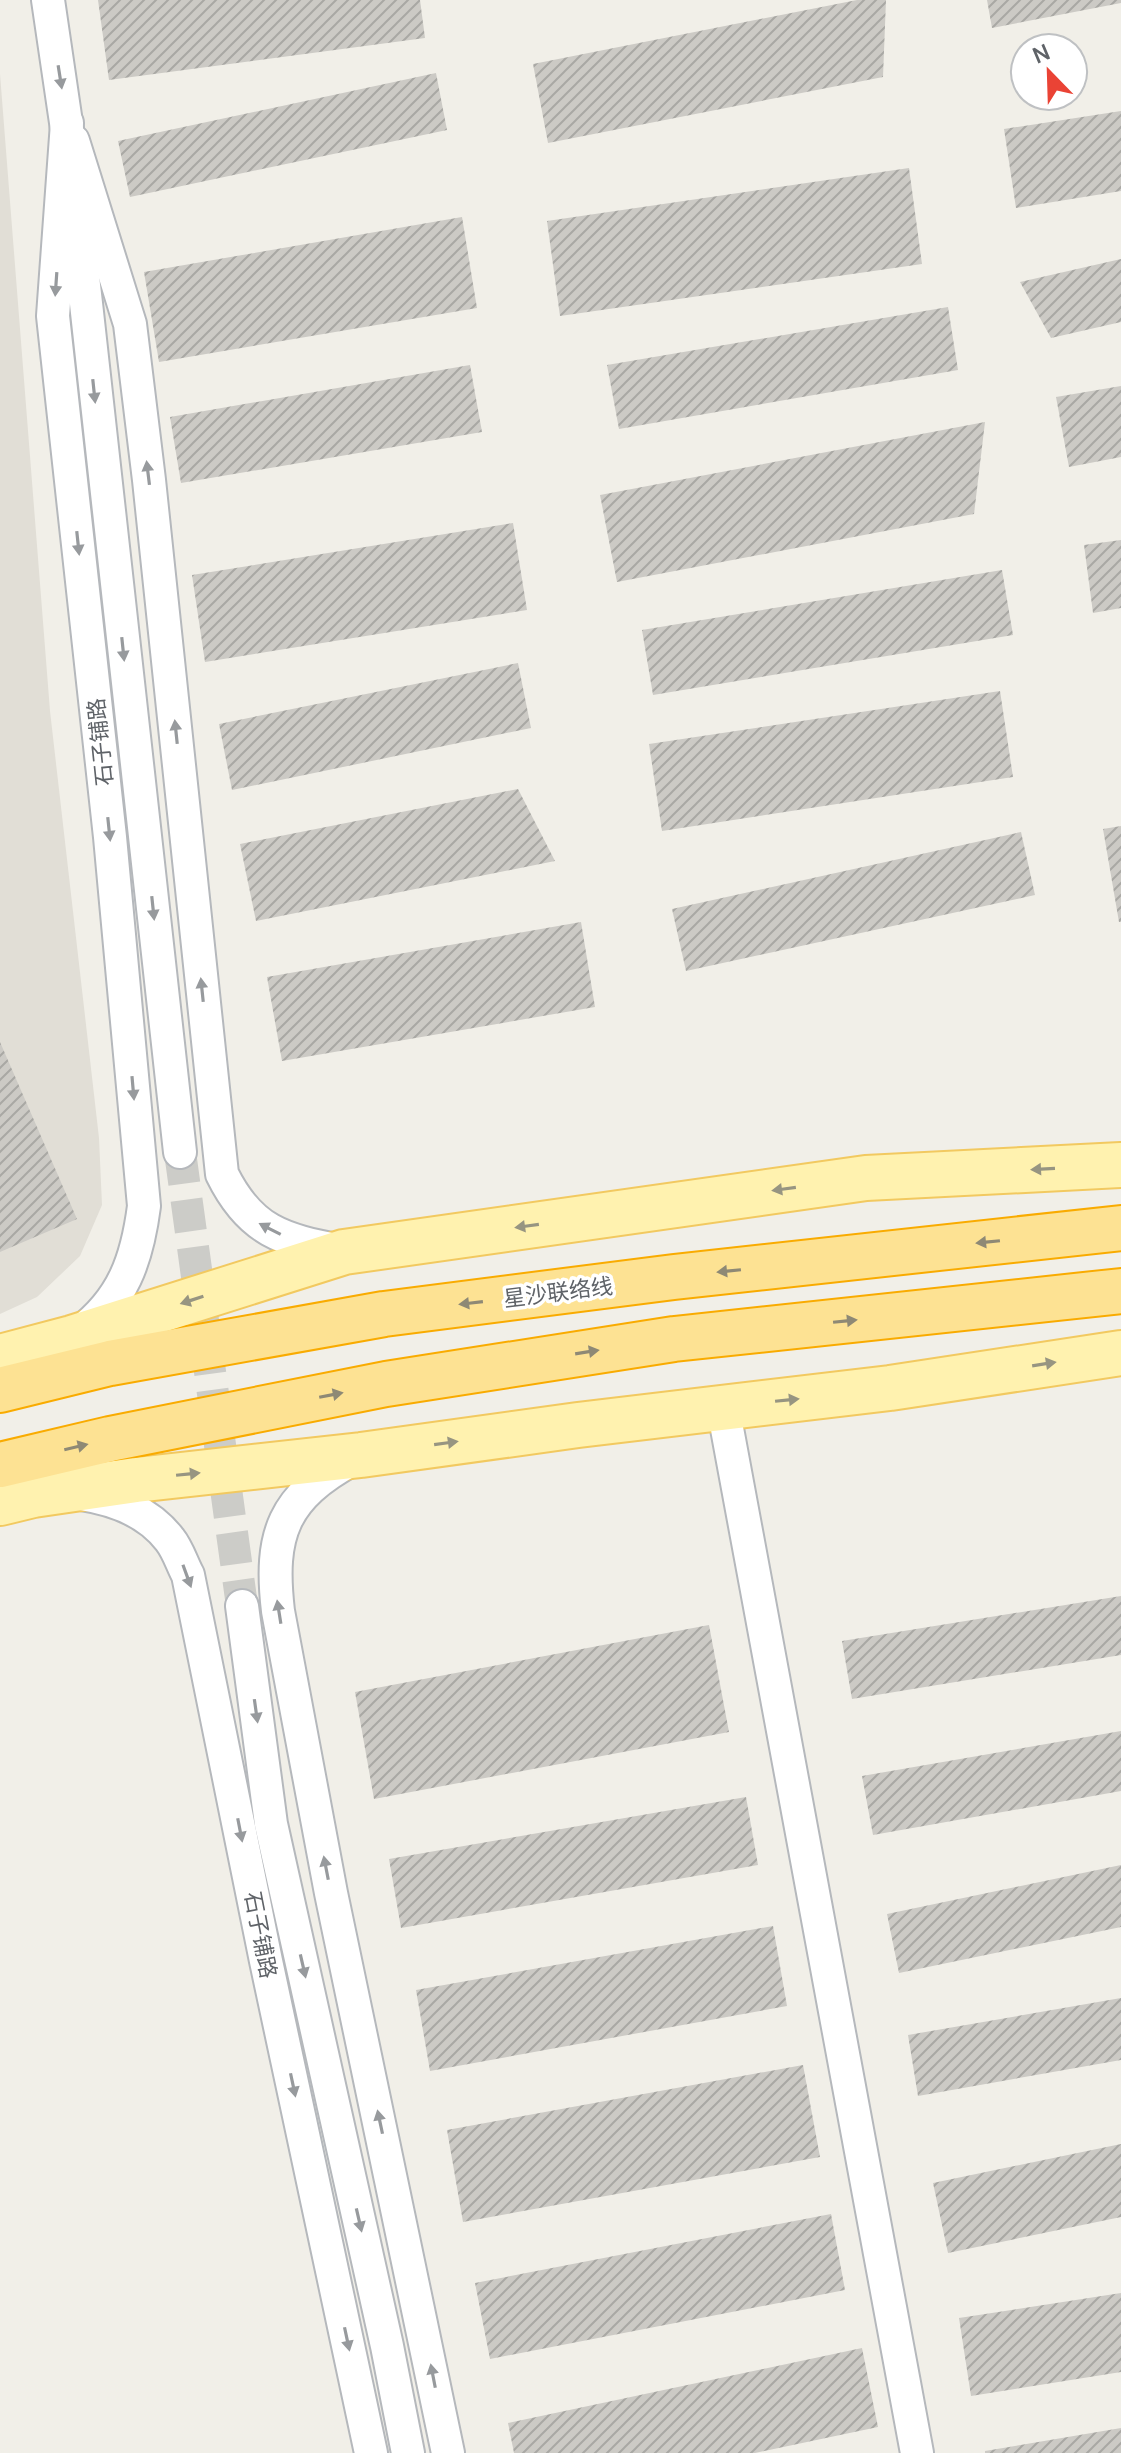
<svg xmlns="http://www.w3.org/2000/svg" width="1121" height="2453" font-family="Manrope,'Noto Sans SC',sans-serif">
<defs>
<pattern id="building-hatch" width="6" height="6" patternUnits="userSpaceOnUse" patternTransform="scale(2)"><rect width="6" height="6" fill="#cccac5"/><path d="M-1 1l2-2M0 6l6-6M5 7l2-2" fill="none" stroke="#a9a8a4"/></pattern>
</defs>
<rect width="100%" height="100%" fill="#f1efe8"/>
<polygon fill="#e1ded6" points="0,74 50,711 99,1138 102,1205 80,1256 37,1297 0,1314"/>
<g fill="url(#building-hatch)">
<polygon points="98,0 420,0 425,38 109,80"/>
<polygon points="857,0 886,0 883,77 548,143 533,64"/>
<polygon points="987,0 1121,0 1121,3 992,28"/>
<polygon points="436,73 447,130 130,197 118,141"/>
<polygon points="1121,111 1121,191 1016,208 1004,129"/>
<polygon points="909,168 922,264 560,316 547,221"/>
<polygon points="462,217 477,308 159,362 144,272"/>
<polygon points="1121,259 1121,322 1051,338 1020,282"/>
<polygon points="948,307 958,370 619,429 607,365"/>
<polygon points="470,365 482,432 181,483 170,417"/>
<polygon points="1121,386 1121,457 1069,467 1056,397"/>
<polygon points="985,422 974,514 617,582 600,495"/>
<polygon points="513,523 527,610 205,662 192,575"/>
<polygon points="1121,540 1121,608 1093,613 1084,545"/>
<polygon points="1002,570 1013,635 653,695 642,630"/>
<polygon points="518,663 531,728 232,790 219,724"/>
<polygon points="1000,691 1013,777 662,831 649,744"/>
<polygon points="518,789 555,861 256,921 240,844"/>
<polygon points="1121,826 1121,922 1119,922 1103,829"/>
<polygon points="1021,832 1035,895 686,971 672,909"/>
<polygon points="581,922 595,1007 282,1061 267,977"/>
<polygon points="0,1042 77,1219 0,1252"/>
<polygon points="1121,1596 1121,1655 852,1699 842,1641"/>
<polygon points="709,1625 729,1732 374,1799 355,1692"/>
<polygon points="1121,1731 1121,1791 873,1835 862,1776"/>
<polygon points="746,1797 758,1865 401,1928 389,1859"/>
<polygon points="1121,1865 1121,1927 899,1973 887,1914"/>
<polygon points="773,1926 787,2006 430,2071 416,1990"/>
<polygon points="1121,1998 1121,2060 918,2096 908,2035"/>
<polygon points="803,2065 820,2157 463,2222 447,2130"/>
<polygon points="1121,2144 1121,2217 948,2253 933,2183"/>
<polygon points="831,2214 845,2290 490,2359 475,2283"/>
<polygon points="1121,2293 1121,2372 971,2396 959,2318"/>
<polygon points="862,2348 878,2427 755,2453 514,2453 508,2423"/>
<polygon points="1121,2428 1121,2453 985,2453 985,2451"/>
</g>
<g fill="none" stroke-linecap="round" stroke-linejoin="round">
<polyline stroke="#ccccc8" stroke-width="32" stroke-dasharray="32 16" stroke-linecap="butt" points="180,1152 242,1606"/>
<g stroke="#b5b8bc" stroke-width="36">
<g id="street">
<polyline points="48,0 69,143"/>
<path d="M67 123 53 316 110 837 144 1206C137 1260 123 1300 79 1333"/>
<path d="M73 141 130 324 149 480 222 1174C250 1231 282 1240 342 1251"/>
<polyline points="76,213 180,1152"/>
<polyline points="723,1407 917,2453"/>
<path d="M353 1459C283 1497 269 1534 278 1611L331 1893 448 2453"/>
<path d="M81 1494C114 1499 149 1512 170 1540 178 1550 182 1564 188 1575L266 1961 371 2453"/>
<polyline points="242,1606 271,1824 387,2346 408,2453"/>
</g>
</g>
<g stroke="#f2c960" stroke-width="48">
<g id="primary">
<polyline points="0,1357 72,1338 344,1252 866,1178 1121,1165"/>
<polyline points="0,1503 33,1495 136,1480 361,1455 578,1425 890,1388 1121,1353"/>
</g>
</g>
<g stroke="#f9ab00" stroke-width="48">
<g id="highway">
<polyline points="0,1390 110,1363 384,1314 674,1277 1121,1228"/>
<polyline points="0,1465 110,1439 386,1384 674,1339 1121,1291"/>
</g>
</g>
<use href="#street" stroke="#fff" stroke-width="32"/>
<use href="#primary" stroke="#fff2af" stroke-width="44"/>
<use href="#highway" stroke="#fde293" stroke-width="44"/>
</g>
<defs><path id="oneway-solid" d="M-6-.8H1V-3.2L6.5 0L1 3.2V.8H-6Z" transform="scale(2)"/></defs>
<g fill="#979a9d">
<use href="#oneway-solid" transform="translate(60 77) rotate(81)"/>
<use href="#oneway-solid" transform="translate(56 284) rotate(94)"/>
<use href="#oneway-solid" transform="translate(94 391) rotate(84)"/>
<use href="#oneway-solid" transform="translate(148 473) rotate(-97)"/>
<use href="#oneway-solid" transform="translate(78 543) rotate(84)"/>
<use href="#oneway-solid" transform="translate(123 649) rotate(84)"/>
<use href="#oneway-solid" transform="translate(176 732) rotate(-96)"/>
<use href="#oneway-solid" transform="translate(109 829) rotate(84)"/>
<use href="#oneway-solid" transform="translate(153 908) rotate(84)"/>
<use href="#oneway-solid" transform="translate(202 990) rotate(-96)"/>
<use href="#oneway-solid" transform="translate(133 1088) rotate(85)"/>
<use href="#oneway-solid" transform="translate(270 1229) rotate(-153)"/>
<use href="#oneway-solid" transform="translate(187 1576) rotate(70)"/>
<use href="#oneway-solid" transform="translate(279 1612) rotate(-99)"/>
<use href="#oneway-solid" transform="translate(256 1711) rotate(82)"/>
<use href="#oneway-solid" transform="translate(240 1830) rotate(79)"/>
<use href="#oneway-solid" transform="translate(326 1868) rotate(-101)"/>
<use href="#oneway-solid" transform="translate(303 1966) rotate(77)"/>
<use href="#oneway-solid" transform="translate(293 2085) rotate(78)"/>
<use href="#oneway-solid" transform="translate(380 2122) rotate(-102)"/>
<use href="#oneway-solid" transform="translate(359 2220) rotate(77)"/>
<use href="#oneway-solid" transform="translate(347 2339) rotate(78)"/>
<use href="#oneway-solid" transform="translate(433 2376) rotate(-101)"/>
</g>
<g fill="#979581">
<use href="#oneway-solid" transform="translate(1043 1169) rotate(177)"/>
<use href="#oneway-solid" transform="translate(784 1189) rotate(172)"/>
<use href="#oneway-solid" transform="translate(527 1226) rotate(172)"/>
<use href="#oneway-solid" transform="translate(192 1300) rotate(162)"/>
<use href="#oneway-solid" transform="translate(1044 1364) rotate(-9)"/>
<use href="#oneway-solid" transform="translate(787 1400) rotate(-6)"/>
<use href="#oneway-solid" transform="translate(446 1443) rotate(-8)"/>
<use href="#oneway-solid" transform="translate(188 1474) rotate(-6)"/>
</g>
<g fill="#8e8975">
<use href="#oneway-solid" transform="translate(988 1242) rotate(174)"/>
<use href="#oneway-solid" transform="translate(729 1271) rotate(174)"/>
<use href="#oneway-solid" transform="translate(471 1303) rotate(173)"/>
<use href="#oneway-solid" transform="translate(845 1321) rotate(-6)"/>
<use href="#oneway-solid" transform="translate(587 1352) rotate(-9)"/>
<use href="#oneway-solid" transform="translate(331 1395) rotate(-11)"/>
<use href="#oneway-solid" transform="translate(76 1447) rotate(-13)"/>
</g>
<g text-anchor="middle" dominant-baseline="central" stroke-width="7" stroke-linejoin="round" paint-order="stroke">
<g font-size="22" fill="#5f6368" stroke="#fff">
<text transform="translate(100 742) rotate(-96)">石子铺路</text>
<text transform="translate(558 1292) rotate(-7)">星沙联络线</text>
<text transform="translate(261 1935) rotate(79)">石子铺路</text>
</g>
</g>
<g transform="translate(1049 72) rotate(337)"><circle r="38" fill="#ffffff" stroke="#bfc1c3" stroke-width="2"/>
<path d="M0-6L14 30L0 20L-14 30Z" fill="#ea4335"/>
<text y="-12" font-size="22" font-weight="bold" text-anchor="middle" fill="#5f6368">N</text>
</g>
</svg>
